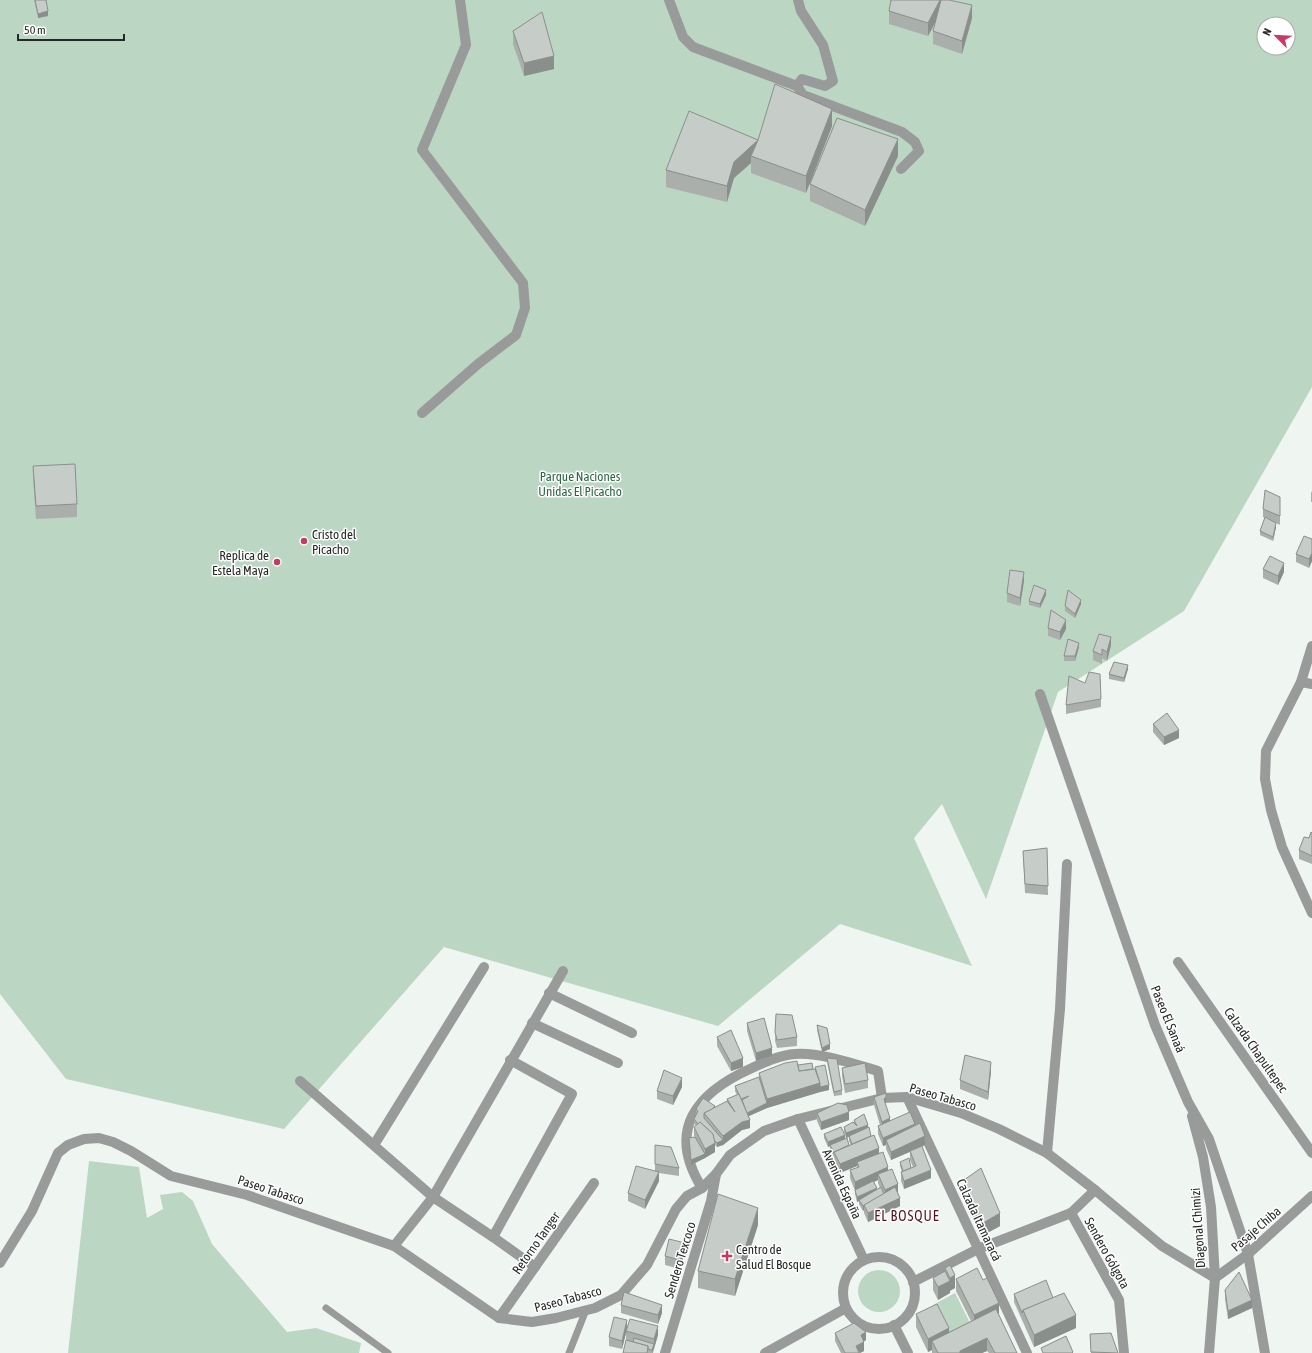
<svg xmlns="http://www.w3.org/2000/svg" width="1312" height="1353" font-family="'Asap Condensed',sans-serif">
<rect width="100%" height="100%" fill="#eff5f1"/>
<g fill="#bbd6c3" fill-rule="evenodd">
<path d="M0 0H1312V387L1184 611 1058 692 986 899 942 804 914 838 972 966 840 924 718 1026 444 947 284 1129 66 1079 0 994ZM1264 24H1288V48H1264Z"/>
<polygon points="89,1161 139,1167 147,1218 163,1209 160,1195 182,1192 193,1201 212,1244 287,1332 316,1328 361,1343 359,1353 68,1353"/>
<circle cx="879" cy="1291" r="21"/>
<polygon points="955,1293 974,1331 952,1342 933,1305"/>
</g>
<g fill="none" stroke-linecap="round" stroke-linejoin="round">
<g stroke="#999b9a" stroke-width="7">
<polyline points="326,1308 388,1353"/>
<polyline points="569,1353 586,1310"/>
</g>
<g stroke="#999b9a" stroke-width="10">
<polyline points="669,0 683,37 693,47 797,86"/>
<polyline points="798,0 801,11 823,45 833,81 825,86 802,79 797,86 803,95 902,132 915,142 919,151 901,169"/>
<polyline points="422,413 478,364 516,335 525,308 523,283 422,150 466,45 460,0"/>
<polyline points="1312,646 1301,682 1266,751 1265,779 1271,810 1282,847 1312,913"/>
<polyline points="1301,682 1312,684"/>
<polyline points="1040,694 1155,1025 1188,1102 1209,1139 1248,1254 1265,1353"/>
<polyline points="1178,962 1312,1153"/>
<polyline points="549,993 632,1033"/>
<polyline points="532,1023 618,1063"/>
<polyline points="300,1081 433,1197 493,1237 572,1094 510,1060"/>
<polyline points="907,1097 1027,1353"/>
<polyline points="1192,1116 1203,1157 1211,1207 1215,1278 1209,1353"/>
<polyline points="798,1119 864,1260"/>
<polyline points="374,1145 484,967"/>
<polyline points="1047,1153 1060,1009 1067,864"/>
<path d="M702 1188C666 1130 696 1093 752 1068 765 1062 780 1055 795 1054 820 1052 854 1064 878 1071L882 1098"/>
<polyline points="1071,1213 1119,1300 1124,1353"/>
<polyline points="493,1237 535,1267"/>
<polyline points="394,1246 433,1197 563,971"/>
<circle cx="879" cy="1293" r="36"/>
<polyline points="0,1263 32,1211 58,1153 68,1145 84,1139 99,1138 113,1142 131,1151 171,1176 247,1195 394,1246 499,1318 532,1322 556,1318 595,1308 621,1295 647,1265 676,1209 687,1196 702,1188 716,1174 730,1155 764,1131 798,1119 882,1098 907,1097 961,1113 999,1129 1047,1153 1095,1190 1162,1246 1215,1278"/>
<polyline points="1215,1278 1248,1254 1312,1196"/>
<polyline points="913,1282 978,1249 1071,1213 1095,1190"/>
<polyline points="499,1318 594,1183"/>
<polyline points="894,1325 908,1353"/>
<polyline points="665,1353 711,1201 716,1174"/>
<polyline points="765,1353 846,1308"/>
</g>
</g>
<g fill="#aaafac" fill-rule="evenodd">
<polygon points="34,0 46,0 48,16 38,18"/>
<polygon points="889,11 972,18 962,54 933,44 933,31 936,21 928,36 889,24"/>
<polygon points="513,31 554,69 524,76 513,44"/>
<polygon points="832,126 806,193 751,173 751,163 734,178 727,202 666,187 666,170 758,140"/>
<polygon points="898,156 865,226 810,201 810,184"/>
<polygon points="33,466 77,504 77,517 36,519 33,479"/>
<polygon points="1312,491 1312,502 1311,502 1311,493"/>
<polygon points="1280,497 1280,525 1276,523 1276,527 1273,541 1260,535 1260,531 1265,518 1263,517 1263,509"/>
<polygon points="1312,539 1312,561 1309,568 1296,562 1296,554"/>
<polygon points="1263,569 1284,572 1278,585 1263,578"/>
<polygon points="1024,581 1020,606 1007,602 1007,593"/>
<polygon points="1046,595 1040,608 1029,605 1029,601"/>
<polygon points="1081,604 1075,618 1065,611 1065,606"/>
<polygon points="1048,628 1066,629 1060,640 1048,636"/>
<polygon points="1111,645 1107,661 1102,658 1102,664 1093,660 1093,651"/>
<polygon points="1079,647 1075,661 1064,661 1064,656"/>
<polygon points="1128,669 1124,682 1109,679 1109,674"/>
<polygon points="1101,699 1101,707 1066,714 1066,705"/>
<polygon points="1153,724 1179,738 1164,745 1153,732"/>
<polygon points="1312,833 1312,864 1299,859 1299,850"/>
<polygon points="1047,848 1048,895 1025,893 1023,851"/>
<polygon points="776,1014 797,1037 797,1046 777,1048 775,1041"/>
<polygon points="747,1023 772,1056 756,1061 747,1031"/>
<polygon points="817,1025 830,1049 822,1052 817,1030"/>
<polygon points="717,1037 743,1067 731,1071 717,1046"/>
<polygon points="827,1058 842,1090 842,1095 834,1096 827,1062"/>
<polygon points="798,1065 815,1070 815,1067 829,1090 820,1092 767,1108 749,1116 750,1128 742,1130 723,1145 717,1147 715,1145 715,1152 705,1158 691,1165 689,1138 695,1137 694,1136 694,1127 696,1126 694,1123 694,1119 697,1114 696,1113 696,1109 715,1107 727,1102 727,1099 737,1095 735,1091 735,1086 759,1077 759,1073"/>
<polygon points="842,1068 868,1080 868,1088 845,1093 842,1076"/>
<polygon points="991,1071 988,1100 960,1089 960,1080"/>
<polygon points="682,1087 673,1105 657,1099 657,1091"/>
<polygon points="874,1097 886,1105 886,1106 890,1121 915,1126 925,1145 922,1146 931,1178 904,1189 901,1181 901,1172 902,1172 900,1166 900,1162 911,1168 913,1167 910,1160 910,1152 891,1160 886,1149 886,1145 883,1146 878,1134 878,1126 880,1125 874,1105"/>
<polygon points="817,1113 849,1120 821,1130 817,1121"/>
<path d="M854 1120 868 1128 871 1136 888 1170 898 1192V1193L900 1206 868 1222 864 1213V1210L863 1211 859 1204V1201L857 1202 855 1194V1191L850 1178V1170L857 1168V1166L840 1173 834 1160V1157L830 1149V1146L828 1147 824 1138V1134L845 1139 849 1145H851L849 1141V1137L846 1138 844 1131V1127L854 1123ZM878 1180V1183L880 1188 877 1190 874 1182Z"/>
<polygon points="655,1164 679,1168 679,1176 659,1173 659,1181 645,1209 628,1201 628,1193 655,1171"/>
<polygon points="964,1180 1000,1226 980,1237 964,1193"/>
<polygon points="758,1225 735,1296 698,1288 698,1271"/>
<polygon points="685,1251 680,1269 665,1265 665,1256"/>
<polygon points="945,1268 955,1288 950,1290 950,1293 938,1300 933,1290 933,1278 945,1272"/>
<polygon points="956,1279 999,1315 1017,1353 989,1353 987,1351 982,1353 932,1353 932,1350 928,1352 916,1327 916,1314 949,1332 971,1321 956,1291"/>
<polygon points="1225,1290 1252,1308 1228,1319 1225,1299"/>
<polygon points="1014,1294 1053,1298 1076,1328 1034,1347 1014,1302"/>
<polygon points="621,1305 662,1313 658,1324 621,1313"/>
<polygon points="627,1329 622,1349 609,1346 609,1337"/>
<polygon points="626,1331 658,1335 653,1353 623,1353 626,1340"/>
<polygon points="835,1333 866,1340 864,1341 864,1351 860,1353 841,1353 835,1341"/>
<polygon points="1090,1334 1118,1353 1091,1353"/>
</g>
<g fill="#8b8f8c">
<polygon points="940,0 941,0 941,11 928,36 928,23"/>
<polygon points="972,5 972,18 962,54 962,41"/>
<polygon points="48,11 48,16 38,18 38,14"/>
<polygon points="554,56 554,69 524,76 524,63"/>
<polygon points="832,109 832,126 806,193 806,176"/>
<polygon points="898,139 898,156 865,226 865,210"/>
<polygon points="758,140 751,156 751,163 734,178 727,202 727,186 734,162"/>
<polygon points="1276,523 1276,527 1273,541 1273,537"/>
<polygon points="1312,553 1312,561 1309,568 1309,559"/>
<polygon points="1284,563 1284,572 1278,585 1278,576"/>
<polygon points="1024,572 1024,581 1020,606 1020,598"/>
<polygon points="1046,590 1046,595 1040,608 1040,604"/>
<polygon points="1081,600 1081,604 1075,618 1075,614"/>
<polygon points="1066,620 1066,629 1060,640 1060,632"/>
<polygon points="1111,637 1111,645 1107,661 1107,652"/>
<polygon points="1079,643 1079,647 1075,661 1075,656"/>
<polygon points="1128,665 1128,669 1124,682 1124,678"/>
<polygon points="1179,730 1179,738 1164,745 1164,737"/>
<polygon points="830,1044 830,1049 822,1052 822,1048"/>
<polygon points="772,1048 772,1056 756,1061 756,1053"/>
<polygon points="743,1058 743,1067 731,1071 731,1063"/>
<polygon points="991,1062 991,1071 988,1100 988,1092"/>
<polygon points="682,1078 682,1087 673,1105 673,1096"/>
<polygon points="820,1083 829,1085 829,1090 820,1092 767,1108 747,1117 747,1113 767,1103 767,1099"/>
<polygon points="886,1097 886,1105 884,1108 884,1099"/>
<polygon points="849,1112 849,1120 821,1130 821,1122"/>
<polygon points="890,1118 890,1127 882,1131 882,1122"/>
<polygon points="750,1120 750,1128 742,1130 723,1145 717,1147 717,1143 723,1140 723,1136 742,1122"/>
<polygon points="915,1124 915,1133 886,1140 886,1145 883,1146 883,1138"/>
<polygon points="868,1125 868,1129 846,1138 846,1133"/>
<polygon points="845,1135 845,1140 828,1147 828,1142"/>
<polygon points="925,1136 925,1145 891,1160 891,1152"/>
<polygon points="715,1143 715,1152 705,1158 691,1165 691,1160 705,1154 705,1149"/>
<polygon points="879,1148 879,1156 857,1162 857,1166 840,1173 840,1164"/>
<polygon points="888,1167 888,1176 878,1174 878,1180 855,1191 855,1182"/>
<polygon points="931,1170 931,1178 904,1189 904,1181"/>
<polygon points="659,1172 659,1181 645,1209 645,1200"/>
<polygon points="898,1184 898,1192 866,1209 885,1195 885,1190"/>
<polygon points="877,1188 877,1192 857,1202 857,1197"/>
<polygon points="900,1198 900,1206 868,1222 868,1213"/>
<polygon points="863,1206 864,1206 864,1210 863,1211"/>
<polygon points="758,1208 758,1225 735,1296 735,1279"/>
<polygon points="1000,1213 1000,1226 980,1237 980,1225"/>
<polygon points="685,1243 685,1251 680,1269 680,1260"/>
<polygon points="955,1275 955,1288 950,1291 950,1278"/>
<polygon points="950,1281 950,1293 938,1300 938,1287"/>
<polygon points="1252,1300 1252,1308 1228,1319 1228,1311"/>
<polygon points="999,1303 999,1315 974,1328 974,1315"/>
<polygon points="662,1305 662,1313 658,1324 658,1315"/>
<polygon points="1076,1315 1076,1328 1034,1347 1034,1335"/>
<polygon points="627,1320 627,1329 622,1349 622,1341"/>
<polygon points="658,1326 658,1335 654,1348 654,1339"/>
<polygon points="949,1328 949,1341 932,1341 932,1350 928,1352 928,1339"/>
<polygon points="866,1332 866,1340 861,1343 861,1335"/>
<polygon points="987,1338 987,1351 982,1353 960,1353 960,1351"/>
<polygon points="864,1342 864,1351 860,1353 856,1346"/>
<polygon points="654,1344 654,1348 652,1353 652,1350"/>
</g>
<g fill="#c6ccc8" stroke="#8b8f8c">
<polygon points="35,0 46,0 48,11 38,14"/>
<polygon points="891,0 940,0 928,23 889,11"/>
<polygon points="941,0 949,0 972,5 962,41 933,31"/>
<polygon points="542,12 554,56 524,63 513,31"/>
<polygon points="775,84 832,109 806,176 751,156 758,140"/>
<polygon points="689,111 758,140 734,162 727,186 666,170"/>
<polygon points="837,118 898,139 865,210 810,184"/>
<polygon points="75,464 77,504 36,506 33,466"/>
<polygon points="1265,490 1280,497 1280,516 1263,509"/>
<polygon points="1265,517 1276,523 1273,537 1260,531"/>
<polygon points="1304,536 1312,539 1312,553 1309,559 1296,554"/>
<polygon points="1270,556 1284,563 1278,576 1263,569"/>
<polygon points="1010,570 1024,572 1020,598 1007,593"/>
<polygon points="1034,585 1046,590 1040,604 1029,601"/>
<polygon points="1068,590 1081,600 1075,614 1065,606"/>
<polygon points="1051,610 1066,620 1060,632 1048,628"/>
<polygon points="1099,634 1111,637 1107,652 1102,649 1102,655 1093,651"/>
<polygon points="1068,639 1079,643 1075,656 1064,656"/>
<polygon points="1114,662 1128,665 1124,678 1109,674"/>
<polygon points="1089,672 1100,674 1101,699 1066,705 1069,676 1085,683"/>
<polygon points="1167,713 1179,730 1164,737 1153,724"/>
<polygon points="1311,832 1312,833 1312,856 1299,850 1304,837 1309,838"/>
<polygon points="1047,848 1048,886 1025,884 1023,851"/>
<polygon points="776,1014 792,1015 797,1037 777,1040 775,1032"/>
<polygon points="764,1018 772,1048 756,1053 747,1023"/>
<polygon points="817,1025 827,1028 830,1044 822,1048"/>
<polygon points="731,1030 743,1058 731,1063 717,1037"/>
<polygon points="965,1055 991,1062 988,1092 960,1080"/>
<polygon points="827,1058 837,1059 842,1090 834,1092"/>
<polygon points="797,1061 799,1071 815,1069 820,1083 767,1099 759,1073 785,1063"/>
<polygon points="812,1063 813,1069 799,1071 798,1065"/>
<polygon points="865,1063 868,1080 845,1084 842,1068"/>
<polygon points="825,1065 829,1085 820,1087 820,1083 815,1067"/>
<polygon points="664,1070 682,1078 673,1096 657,1091"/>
<polygon points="759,1077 767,1103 747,1113 742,1100 749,1096 741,1099 735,1086"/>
<polygon points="886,1093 886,1097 884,1099 890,1118 882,1122 874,1097"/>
<polygon points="739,1094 750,1120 742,1122 723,1136 704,1113 727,1101 735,1112 727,1099"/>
<polygon points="703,1098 715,1106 712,1109 704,1113 704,1118 723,1140 717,1143 714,1140 713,1134 700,1122 698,1124 694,1119 698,1111 696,1109"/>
<polygon points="838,1103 847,1105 849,1112 821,1122 817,1113"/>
<polygon points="910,1112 915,1124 883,1138 878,1126"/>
<polygon points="864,1114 868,1125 846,1133 844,1127 853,1122 857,1126 854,1120"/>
<polygon points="700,1122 713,1134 715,1143 705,1149 694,1127"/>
<polygon points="920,1123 925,1136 891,1152 886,1140"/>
<polygon points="841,1127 845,1135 828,1142 824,1134"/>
<polygon points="869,1127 871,1136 852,1144 849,1136"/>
<polygon points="874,1135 879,1148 840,1164 834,1152"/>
<polygon points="695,1137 705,1154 691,1160 689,1138"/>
<polygon points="847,1138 849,1145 834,1152 834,1153 830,1145"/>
<polygon points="655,1145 671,1147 679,1168 655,1164"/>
<polygon points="922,1146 931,1170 904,1181 901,1172 916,1166 910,1151"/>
<polygon points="883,1152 888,1167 855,1182 850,1170 859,1167 857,1162"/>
<polygon points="909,1158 911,1168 903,1171 900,1162"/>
<polygon points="636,1166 659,1172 645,1200 628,1193"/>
<polygon points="981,1168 1000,1213 980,1225 964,1180"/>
<polygon points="892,1169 898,1184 885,1190 878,1174"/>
<polygon points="873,1181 877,1188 857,1197 855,1190"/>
<polygon points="881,1187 884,1194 863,1206 859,1200"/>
<polygon points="895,1187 900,1198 868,1213 864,1205"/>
<polygon points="718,1194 758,1208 735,1279 698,1271"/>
<polygon points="669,1239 685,1243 680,1260 665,1256"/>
<polygon points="950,1265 955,1275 950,1278 945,1268"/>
<polygon points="977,1268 983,1280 987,1278 999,1303 974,1315 956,1279"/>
<polygon points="945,1271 950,1281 938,1287 933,1278"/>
<polygon points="1239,1272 1252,1300 1228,1311 1225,1290"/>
<polygon points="1046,1280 1053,1298 1023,1310 1022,1313 1014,1294"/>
<polygon points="624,1292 662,1305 658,1315 621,1305"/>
<polygon points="1064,1293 1076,1315 1034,1335 1023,1310"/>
<polygon points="937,1304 949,1328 928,1339 916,1314"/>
<polygon points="996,1309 1017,1353 995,1353 987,1338 960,1351 960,1353 938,1353 932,1341"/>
<polygon points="614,1317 627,1320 622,1341 609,1337"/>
<polygon points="630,1319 658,1326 654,1339 626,1331"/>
<polygon points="854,1323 866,1332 861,1335 864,1342 856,1346 859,1353 845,1353 835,1333"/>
<polygon points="1111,1333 1118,1353 1091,1352 1090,1334"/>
<polygon points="1066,1336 1073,1352 1072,1353 1043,1353 1041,1348"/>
<polygon points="634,1338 654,1344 652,1350 648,1349 648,1346 633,1342"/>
<polygon points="626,1340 648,1346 647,1353 623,1353"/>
</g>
<g fill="#c73966" stroke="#fff" stroke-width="1.5">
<circle cx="304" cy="541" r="4"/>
<circle cx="277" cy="562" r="4"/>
<path d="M725 1250h4v4h4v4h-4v4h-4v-4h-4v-4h4z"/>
</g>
<g text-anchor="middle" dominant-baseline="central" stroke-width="3" stroke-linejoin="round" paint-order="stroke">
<g font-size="13" fill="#2e6545" stroke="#fff">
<text x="580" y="476">Parque Naciones<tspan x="580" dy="15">Unidas El Picacho</tspan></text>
</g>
<g font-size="13" fill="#262927" stroke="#fff" text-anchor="start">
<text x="312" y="534">Cristo del<tspan x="312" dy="15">Picacho</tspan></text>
<text x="269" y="555" text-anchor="end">Replica de<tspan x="269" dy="15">Estela Maya</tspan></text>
<text x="736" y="1249">Centro de<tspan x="736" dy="15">Salud El Bosque</tspan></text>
</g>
<g font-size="13" fill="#262927" stroke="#fff">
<text transform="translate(1168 1019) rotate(68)">Paseo El Sanaá</text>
<text transform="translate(1256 1050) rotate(55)">Calzada Chapultepec</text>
<text transform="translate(943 1097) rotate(16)">Paseo Tabasco</text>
<text transform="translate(842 1184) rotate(65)">Avenida España</text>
<text transform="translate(271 1190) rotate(18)">Paseo Tabasco</text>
<text transform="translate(979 1220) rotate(65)">Calzada Itamaracá</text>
<text transform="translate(1198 1228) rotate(-94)">Diagonal Chimizi</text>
<text transform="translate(1256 1229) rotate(-41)">Pasaje Chiba</text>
<text transform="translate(536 1243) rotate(-55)">Retorno Tanger</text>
<text transform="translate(1107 1253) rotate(61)">Sendero Gólgota</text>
<text transform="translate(680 1260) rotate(-73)">Sendero Texcoco</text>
<text transform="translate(568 1299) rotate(-15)">Paseo Tabasco</text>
</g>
<g font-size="14" letter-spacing="1" fill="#551127" stroke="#fff">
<text x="907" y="1216">EL BOSQUE</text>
</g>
</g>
<g transform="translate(1276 36) rotate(294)"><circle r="19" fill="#ffffff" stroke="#a8a9a9"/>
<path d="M0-3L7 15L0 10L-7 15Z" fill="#c73966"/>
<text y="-6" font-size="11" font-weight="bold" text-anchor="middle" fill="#262927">N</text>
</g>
<path d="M18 34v6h106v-6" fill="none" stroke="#262927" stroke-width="2"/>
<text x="24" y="34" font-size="12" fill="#262927" stroke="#ffffff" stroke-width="3" paint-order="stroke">50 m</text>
</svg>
